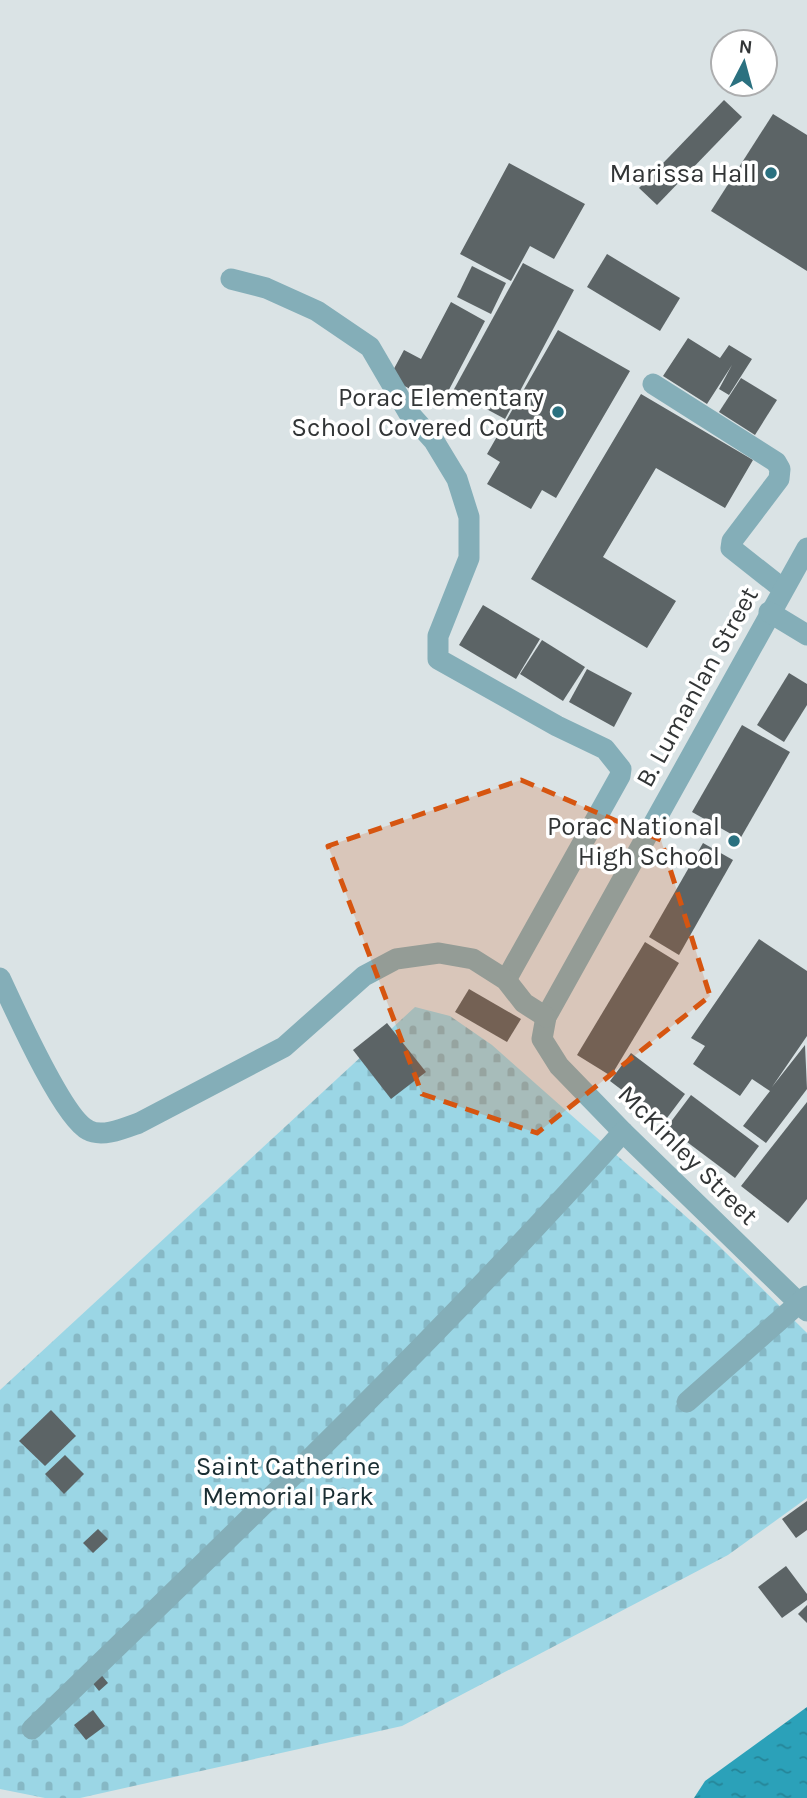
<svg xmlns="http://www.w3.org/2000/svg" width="807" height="1798" font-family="Karla,sans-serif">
<defs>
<pattern id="cemetery-stones" width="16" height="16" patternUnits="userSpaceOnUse" patternTransform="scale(1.75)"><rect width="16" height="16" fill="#9bd6e5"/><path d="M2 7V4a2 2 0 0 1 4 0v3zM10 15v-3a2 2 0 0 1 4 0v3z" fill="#86b8c5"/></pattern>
<pattern id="water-ripples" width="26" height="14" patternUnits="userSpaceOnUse" patternTransform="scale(1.75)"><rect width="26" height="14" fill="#2ba1b9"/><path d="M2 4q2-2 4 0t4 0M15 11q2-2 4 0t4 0" fill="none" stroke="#258497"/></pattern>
</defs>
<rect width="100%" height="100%" fill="#dae3e5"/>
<polygon fill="url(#cemetery-stones)" points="415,1007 450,1016 492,1045 716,1243 807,1333 807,1498 728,1555 402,1726 80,1798 45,1798 0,1789 0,1390"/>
<polygon fill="url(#water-ripples)" points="807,1707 807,1798 694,1798 705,1781"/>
<g fill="#5c6466">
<polygon points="724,100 742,117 657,205 639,188"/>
<polygon points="773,114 807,135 807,271 711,211"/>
<polygon points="509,163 585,204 554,259 530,246 511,281 460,254"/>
<polygon points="607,254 680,298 660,331 587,287"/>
<polygon points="523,263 574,290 505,419 453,391"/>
<polygon points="472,266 506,283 491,314 457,297"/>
<polygon points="451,302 485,321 441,405 389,378 404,350 421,359"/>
<polygon points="558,330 630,371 556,498 542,490 531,509 487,484 500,462 487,454"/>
<polygon points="688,338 720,358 729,345 752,359 729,395 719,389 732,365 707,404 663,376"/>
<polygon points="741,378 777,400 755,435 719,412"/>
<polygon points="641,394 753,460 725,508 656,468 603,557 676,601 647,648 531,579"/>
<polygon points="483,605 540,639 516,679 459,645"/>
<polygon points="542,640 585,667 563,701 520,674"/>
<polygon points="587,669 632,693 614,727 569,702"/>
<polygon points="789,673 807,684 807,705 784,742 757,725"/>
<polygon points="742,725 790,752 740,839 692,812"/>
<polygon points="703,843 733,860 679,955 649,937"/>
<polygon points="759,939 807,971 807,1036 772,1087 805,1045 807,1089 766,1143 743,1126 770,1091 752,1079 740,1096 693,1064 705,1046 691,1038"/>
<polygon points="645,942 679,963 611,1076 577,1055"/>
<polygon points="469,989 521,1019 507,1042 455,1012"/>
<polygon points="387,1023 426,1072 391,1099 353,1050"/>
<polygon points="631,1053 685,1094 664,1122 610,1081"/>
<polygon points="691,1095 759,1146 735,1178 667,1127"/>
<polygon points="807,1102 807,1199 788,1223 741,1186"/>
<polygon points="51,1410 76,1436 45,1466 19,1441"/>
<polygon points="65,1455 84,1474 64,1494 45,1474"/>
<polygon points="807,1501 807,1530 796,1538 782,1519"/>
<polygon points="98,1529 108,1539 93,1553 83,1543"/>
<polygon points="786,1566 807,1594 807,1600 782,1618 758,1587"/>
<polygon points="807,1605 807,1623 798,1614"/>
<polygon points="99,1672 108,1683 99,1691 90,1680"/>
<polygon points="93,1710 105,1726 86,1740 74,1725"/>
</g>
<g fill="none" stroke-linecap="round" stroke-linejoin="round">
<g stroke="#84aeb8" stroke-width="21">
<polyline points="231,279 266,288 317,311 370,347 408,412 434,441 457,479 469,517 469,558 438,636 438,659 557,726 605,749 621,769 620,776 506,980"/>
<polyline points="653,384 776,462 780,469 779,479 732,541 731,548 783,589"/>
<polyline points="807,548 546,1017 542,1039 559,1066 623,1132 807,1311"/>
<polyline points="769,612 807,635"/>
<path d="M0 978C14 1008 63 1118 88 1130 102 1138 125 1128 139 1123L284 1047 364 976 396 959 439 953 473 959 506 980 524 1003 546 1017"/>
<polyline points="687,1402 807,1296"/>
<path d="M32 1729C234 1534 436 1341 623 1132"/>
</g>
</g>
<path fill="#d65510" fill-opacity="0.2" stroke="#d65510" stroke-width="5" stroke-dasharray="14 9" stroke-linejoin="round" d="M521 780 661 840 710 996 537 1133 422 1094 328 846Z"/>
<g fill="#2b7180" stroke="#fff" stroke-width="2.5">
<circle cx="771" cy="173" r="7"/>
<circle cx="558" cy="412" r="7"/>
<circle cx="734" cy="841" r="7"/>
</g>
<g text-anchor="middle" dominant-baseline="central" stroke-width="7" stroke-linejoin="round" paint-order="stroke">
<g font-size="26" fill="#323536" stroke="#fff" text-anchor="end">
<text x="757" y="173">Marissa Hall</text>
<text x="544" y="397">Porac Elementary<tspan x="544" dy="30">School Covered Court</tspan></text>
<text x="720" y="826">Porac National<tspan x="720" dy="30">High School</tspan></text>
</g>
<g font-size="26" fill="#323536" stroke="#fff">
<text transform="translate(697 687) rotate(-61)">B. Lumanlan Street</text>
<text transform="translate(688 1155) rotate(45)">McKinley Street</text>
</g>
<g font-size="26" fill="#192d32" stroke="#fff">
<text x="288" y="1466">Saint Catherine<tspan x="288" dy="30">Memorial Park</tspan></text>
</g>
</g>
<g transform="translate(744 63) rotate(6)"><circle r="33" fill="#ffffff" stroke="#adaeaf" stroke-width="2"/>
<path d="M0-5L12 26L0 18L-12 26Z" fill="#2b7180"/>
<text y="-10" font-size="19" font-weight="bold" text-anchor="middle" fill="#323536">N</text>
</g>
</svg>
